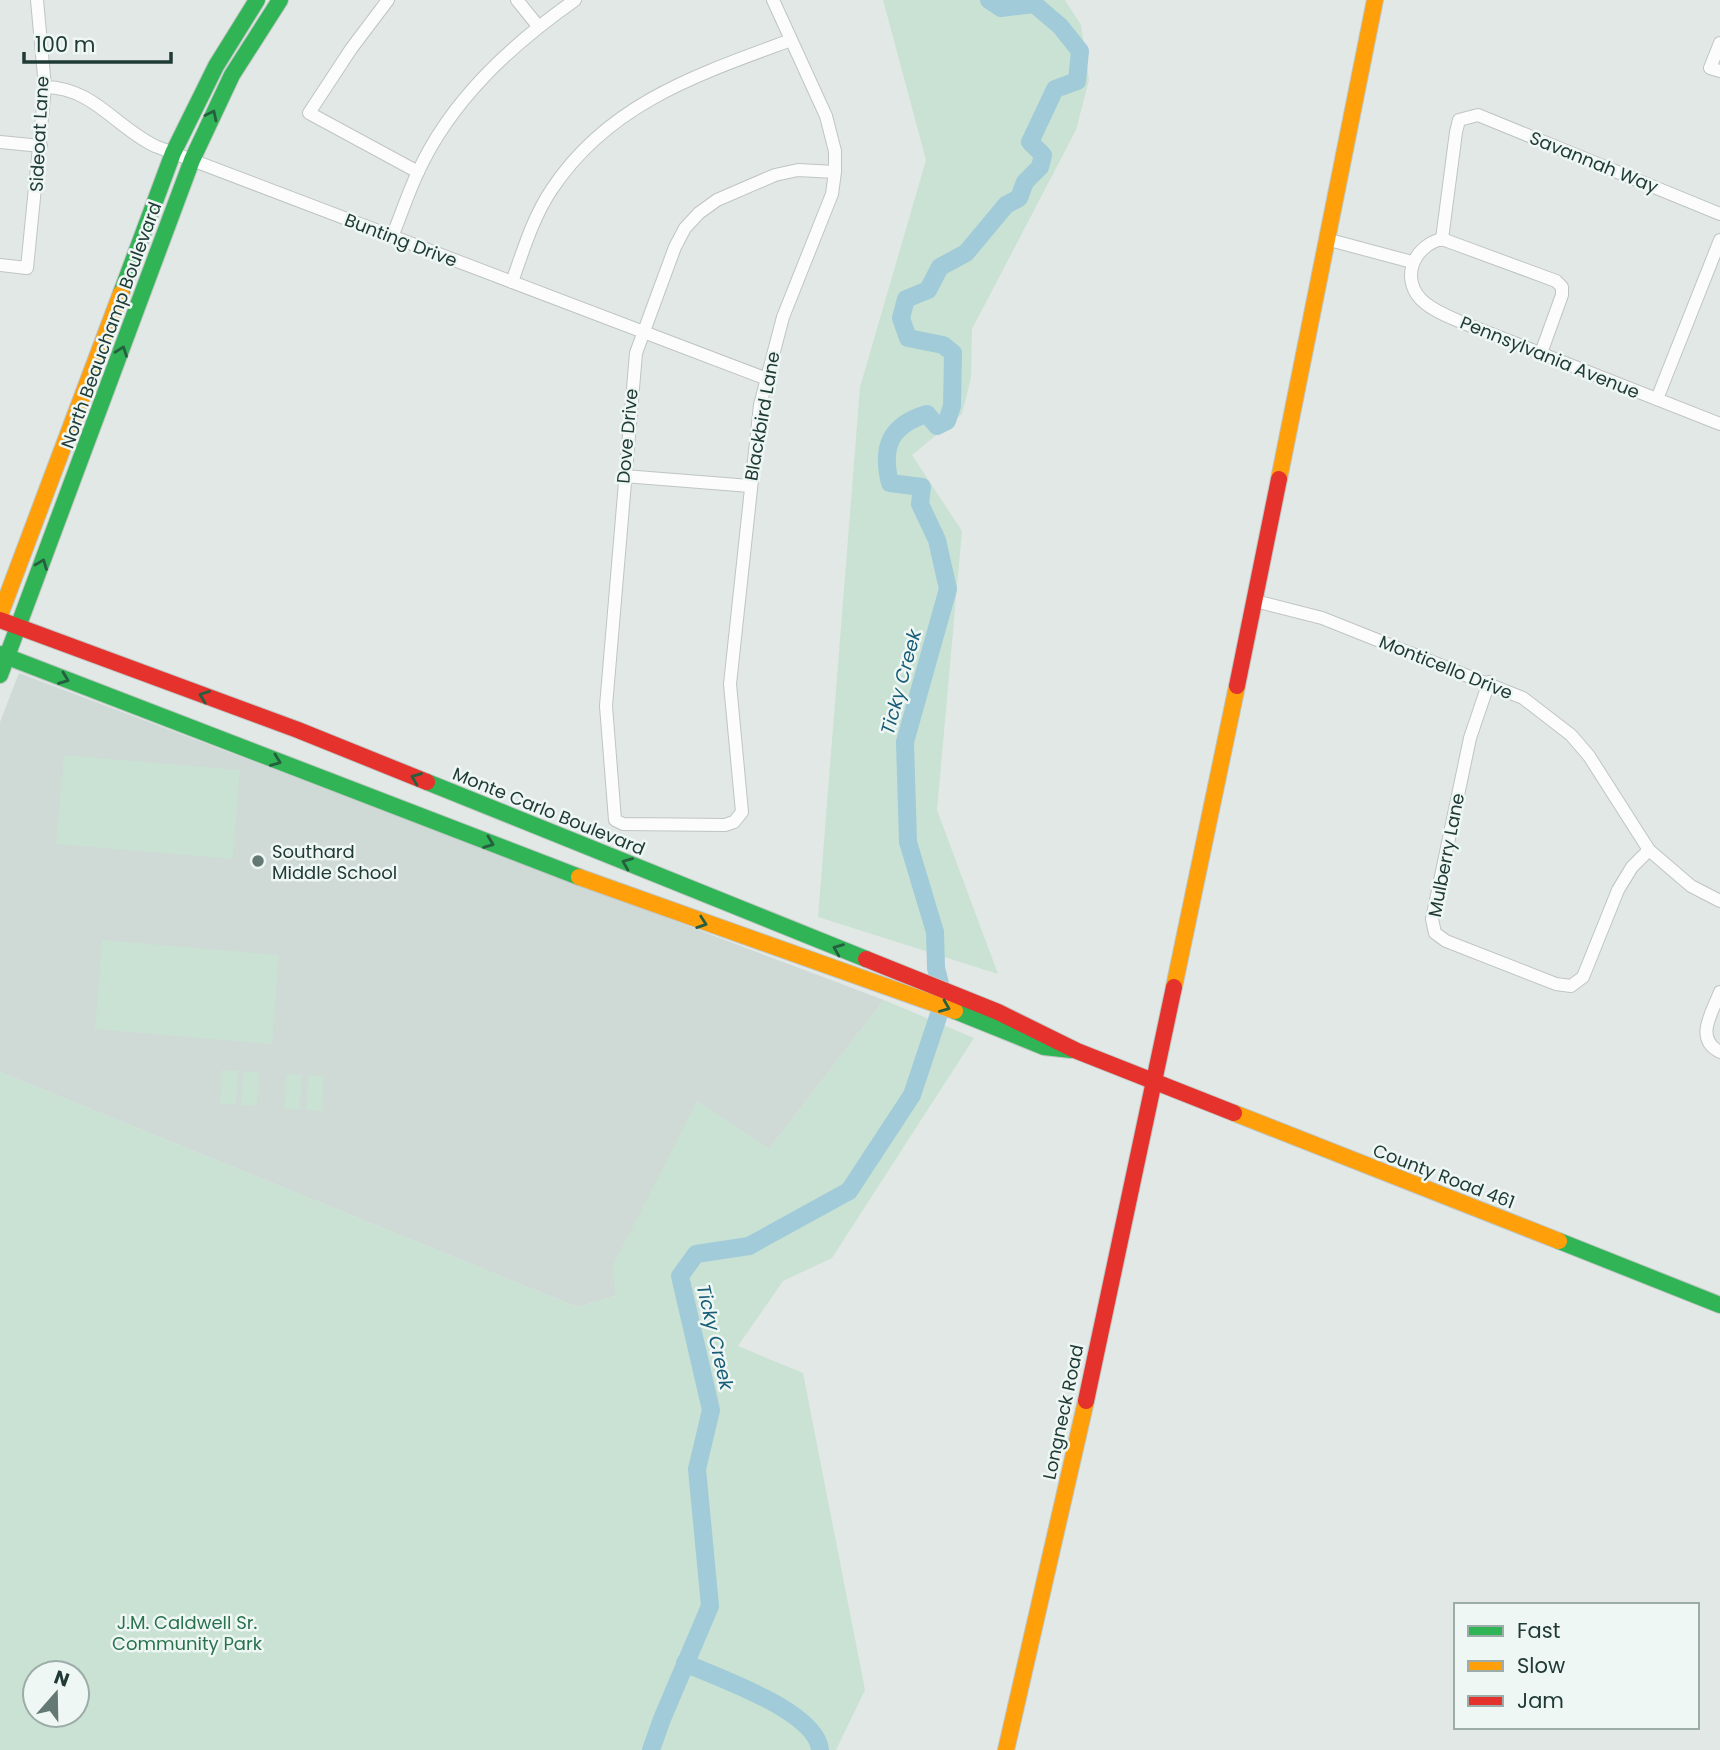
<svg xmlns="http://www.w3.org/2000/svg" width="1720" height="1750" font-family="Poppins,sans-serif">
<rect width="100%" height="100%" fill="#e2e8e6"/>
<polygon fill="#cfd9d6" points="19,673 884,1000 769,1149 697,1101 616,1296 577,1307 0,1072 0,722"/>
<g fill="#cae2d4" fill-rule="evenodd">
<polygon points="883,0 1065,0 1081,25 1089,80 1076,130 972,329 971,378 962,414 912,455 962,531 937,810 998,974 818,917 860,387 926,160"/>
<polygon points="64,755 240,770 233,859 56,844"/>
<polygon points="102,940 279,955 272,1044 95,1029"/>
<path d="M884 1000 974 1038 832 1258 783 1281 738 1346 803 1373 865 1690 836 1750H0V1072L577 1307 616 1296 612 1267 697 1101 769 1149ZM35 1673H77V1715H35Z"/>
<polygon points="222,1070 238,1071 236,1105 220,1104"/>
<polygon points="243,1071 259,1072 257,1106 241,1105"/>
<polygon points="286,1074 302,1075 300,1110 284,1109"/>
<polygon points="308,1075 324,1076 322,1111 306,1110"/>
</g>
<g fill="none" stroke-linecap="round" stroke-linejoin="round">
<g stroke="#a1cbd8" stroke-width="18">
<path d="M685 1663C718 1678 817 1711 820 1750"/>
<path d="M651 1750 662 1719 710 1606 697 1469 711 1410 680 1276 696 1254 749 1246 849 1191 912 1095 944 999 936 968 935 932 908 842 905 742 948 589 937 540 920 504 922 487 890 483C881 447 890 425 927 414L937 426 947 421 952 406 953 353 943 345 908 338 901 318 906 299 928 290 940 267 966 253 1006 205 1019 198 1025 182 1040 167 1043 155 1030 142 1055 89 1077 81 1080 51 1060 26 1034 4 1001 8 989 0"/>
</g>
<g stroke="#bfc5c3" stroke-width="14">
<g id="street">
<polyline points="388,0 351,49 309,113 418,172"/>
<polyline points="517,0 538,26"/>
<polyline points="773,0 826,116 835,151 835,172 832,194 783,317 760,405 730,684 742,812 734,822 725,825 623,824 615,820 606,706 636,353 675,247 685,228 699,213 717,200 775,175 798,170 835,172"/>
<polyline points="1720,43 1710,68 1720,71"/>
<path d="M45 87C94 88 114 126 155 146L767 379"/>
<polyline points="0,142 41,146"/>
<path d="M392 237C401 215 408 193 418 172 451 100 511 45 575 0"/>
<polyline points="1326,239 1412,262"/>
<polyline points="1442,239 1456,132 1459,120 1478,115 1720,214"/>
<polyline points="0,265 27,268 45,87 37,0"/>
<path d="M512 282C523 251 533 217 552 189 609 103 699 74 791 40"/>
<path d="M1541 353 1562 295V287L1556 281 1442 239C1412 246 1399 282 1425 303 1437 313 1452 318 1466 324L1720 424"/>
<polyline points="1657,399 1720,240"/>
<polyline points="624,476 750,486"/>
<polyline points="1255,601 1322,618 1523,698 1571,735 1589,756 1649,850 1691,886 1720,901"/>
<polyline points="1489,682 1470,738 1432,919 1435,933 1446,941 1556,984 1571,986 1583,977 1618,890 1632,867 1649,850"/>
<path d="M1720 992C1712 1013 1694 1039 1720 1052"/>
</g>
</g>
<g stroke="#bec6c3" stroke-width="18">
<g id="fast">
<polyline points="121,293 173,153 216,66 257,0"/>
<polyline points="0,654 579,877"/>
<polyline points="0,675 192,160 232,75 280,0"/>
<polyline points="427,782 866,959"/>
<polyline points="955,1011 1044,1047 1071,1050"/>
<polyline points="1559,1241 1720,1305"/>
</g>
</g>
<g stroke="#bec6c3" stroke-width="18">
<g id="slow">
<polyline points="1279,479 1375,0"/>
<polyline points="0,615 121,293"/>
<polyline points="579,877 955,1011"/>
<polyline points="1174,987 1237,686"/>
<polyline points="1234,1113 1559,1241"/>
<polyline points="1006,1750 1086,1401"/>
</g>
</g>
<g stroke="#bec6c3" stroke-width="18">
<g id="jam">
<polyline points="0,620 298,730 427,782"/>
<polyline points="1237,686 1279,479"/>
<polyline points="866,959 998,1012 1077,1051 1234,1113"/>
<polyline points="1086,1401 1174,987"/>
</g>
</g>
<use href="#street" stroke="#fbfcfb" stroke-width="12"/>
<use href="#fast" stroke="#30b455" stroke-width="16"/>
<use href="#slow" stroke="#ff9f0a" stroke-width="16"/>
<use href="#jam" stroke="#e5322d" stroke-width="16"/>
</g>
<defs><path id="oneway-chevron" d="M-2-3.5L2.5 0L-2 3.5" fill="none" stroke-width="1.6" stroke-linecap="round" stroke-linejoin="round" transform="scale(1.75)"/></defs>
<g stroke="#255f3f">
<use href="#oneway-chevron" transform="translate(212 115) rotate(-64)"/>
<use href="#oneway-chevron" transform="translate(122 351) rotate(-70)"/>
<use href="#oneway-chevron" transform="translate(42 564) rotate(-69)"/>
<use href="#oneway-chevron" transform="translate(64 679) rotate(21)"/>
<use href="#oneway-chevron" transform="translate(204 696) rotate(-160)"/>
<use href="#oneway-chevron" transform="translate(276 761) rotate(21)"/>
<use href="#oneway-chevron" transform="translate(416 778) rotate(-158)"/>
<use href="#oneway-chevron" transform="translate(489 843) rotate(21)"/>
<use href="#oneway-chevron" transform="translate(627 863) rotate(-158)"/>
<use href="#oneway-chevron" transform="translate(702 923) rotate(19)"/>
<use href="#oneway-chevron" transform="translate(838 949) rotate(-158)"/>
<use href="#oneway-chevron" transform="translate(945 1007) rotate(22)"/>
</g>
<circle fill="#647874" stroke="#eff7f4" stroke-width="2.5" cx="258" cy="861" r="7"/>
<g text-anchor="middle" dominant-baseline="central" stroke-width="5" stroke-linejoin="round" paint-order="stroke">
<g font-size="18" fill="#203b36" stroke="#eff7f4">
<text transform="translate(39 134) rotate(-87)">Sideoat Lane</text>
<text transform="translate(1594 162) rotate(22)">Savannah Way</text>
<text transform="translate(401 240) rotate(21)">Bunting Drive</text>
<text transform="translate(111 325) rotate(-70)">North Beauchamp Boulevard</text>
<text transform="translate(1550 357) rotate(22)">Pennsylvania Avenue</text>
<text transform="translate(762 416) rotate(-80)">Blackbird Lane</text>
<text transform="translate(627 436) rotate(-85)">Dove Drive</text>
<text transform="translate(1446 667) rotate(22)">Monticello Drive</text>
<text transform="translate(549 811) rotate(22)">Monte Carlo Boulevard</text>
<text transform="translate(1446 855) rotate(-79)">Mulberry Lane</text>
<text transform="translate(1444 1176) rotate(21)">County Road 461</text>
<text transform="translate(1063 1412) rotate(-78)">Longneck Road</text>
</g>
<g font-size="18" fill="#203b36" stroke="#eff7f4" text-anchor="start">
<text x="272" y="851">Southard<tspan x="272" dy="21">Middle School</tspan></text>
</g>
<g font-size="18" fill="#29724d" stroke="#eff7f4">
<text x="187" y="1622">J.M. Caldwell Sr.<tspan x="187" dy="21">Community Park</tspan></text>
</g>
<g font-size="19" font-style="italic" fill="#195e78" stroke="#eff7f4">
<text transform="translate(901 682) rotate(-75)">Ticky Creek</text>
<text transform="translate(715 1337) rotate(77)">Ticky Creek</text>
</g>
</g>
<rect x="1454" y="1603" width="245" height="126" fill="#eff7f4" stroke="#9caca8" stroke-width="2"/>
<rect x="1468" y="1626" width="35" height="10" fill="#30b455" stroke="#9caca8" stroke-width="2"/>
<text x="1517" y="1638" font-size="21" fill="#203b36">Fast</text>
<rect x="1468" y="1661" width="35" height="10" fill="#ff9f0a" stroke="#9caca8" stroke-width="2"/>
<text x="1517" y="1673" font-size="21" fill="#203b36">Slow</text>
<rect x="1468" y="1696" width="35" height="10" fill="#e5322d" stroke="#9caca8" stroke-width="2"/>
<text x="1517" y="1708" font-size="21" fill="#203b36">Jam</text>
<g transform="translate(56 1694) rotate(20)"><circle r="33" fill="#eff7f4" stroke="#9caca8" stroke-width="2"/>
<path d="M0-5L12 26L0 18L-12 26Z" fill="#647874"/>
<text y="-10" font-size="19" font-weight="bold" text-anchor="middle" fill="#203b36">N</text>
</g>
<path d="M24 52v10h147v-10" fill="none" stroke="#203b36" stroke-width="3.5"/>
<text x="35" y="52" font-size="21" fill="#203b36" stroke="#eff7f4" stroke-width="5" paint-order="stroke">100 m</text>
</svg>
